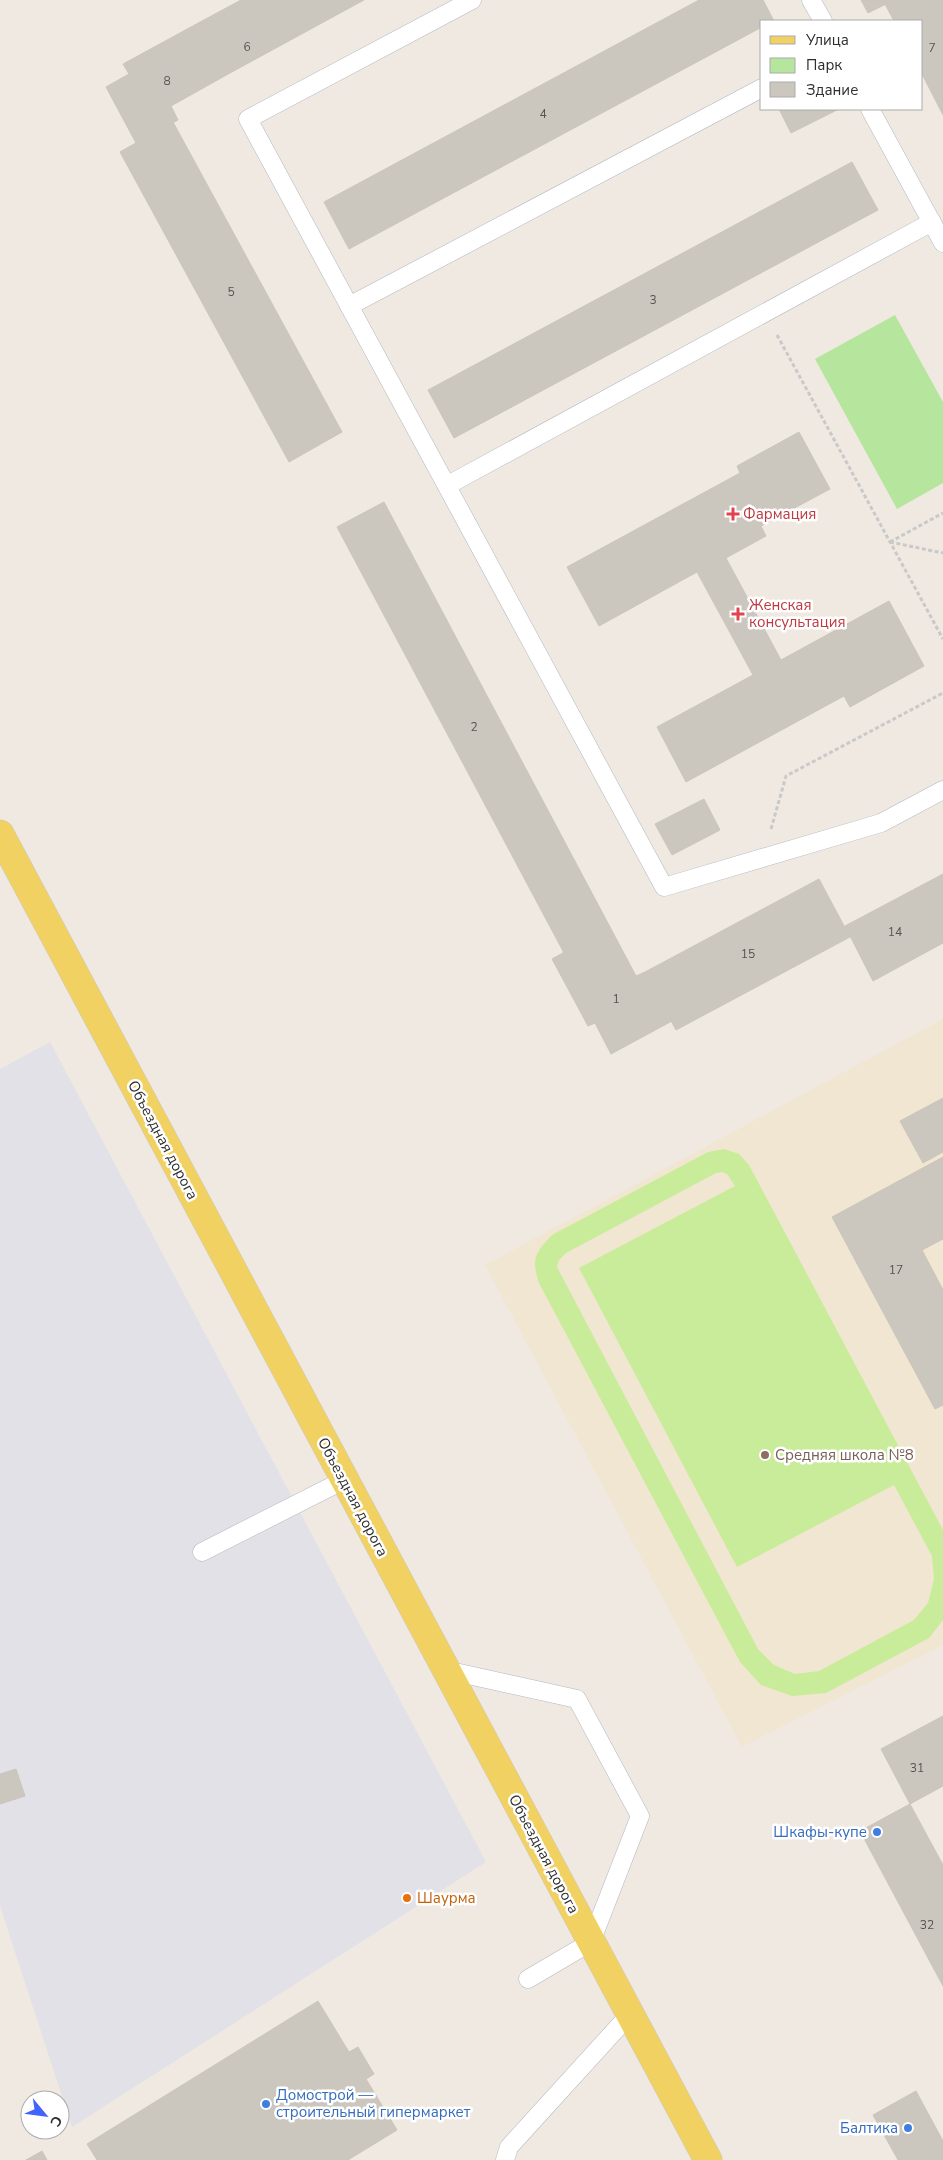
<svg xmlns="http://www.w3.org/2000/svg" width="943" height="2160" font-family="'Nunito Sans',sans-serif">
<rect width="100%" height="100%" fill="#efe9e1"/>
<polygon fill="#e3e1e8" points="50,1042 486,1862 72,2127 0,1906 0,1069"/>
<polygon fill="#f0e6d1" points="943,1019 943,1645 742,1747 485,1265"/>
<polygon fill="#b6e59e" points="895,315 943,402 943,483 897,509 815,359"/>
<path fill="#c9ec9a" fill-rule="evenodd" d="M724 1149 739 1154 749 1165 943 1530V1620L929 1638 826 1693 792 1696 761 1685 740 1662 539 1283C531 1259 535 1253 552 1235L708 1152ZM722 1172 727 1174 735 1186 579 1268 737 1567 894 1485 932 1556 934 1579 928 1603 914 1620 819 1671 795 1674 774 1665 758 1649 557 1267 559 1260 566 1253 716 1173Z"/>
<g fill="#cbc7bf" stroke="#cbc5ba">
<polygon points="241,0 364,0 230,73 202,21"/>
<polygon points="699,0 763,0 774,21 762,21 762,27 349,249 324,202"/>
<polygon points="861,0 894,0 868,13"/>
<polygon points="894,0 943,0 943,115 922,74 922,21 894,21 885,4"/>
<polygon points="202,21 230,73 171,106 178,120 136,143 106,87 129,74 123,64"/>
<polygon points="779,109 839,109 791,133"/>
<polygon points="173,122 342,432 289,462 120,152"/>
<polygon points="852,162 878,210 454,438 428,390"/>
<polygon points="799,432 830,489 761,526 766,536 726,558 781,660 889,601 924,666 850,707 844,696 686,782 657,727 753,675 697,572 599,626 567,567 740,473 737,466"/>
<polygon points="384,502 610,927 564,953 337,527"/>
<polygon points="704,799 720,830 672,855 655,824"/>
<polygon points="943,874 943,943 873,981 845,926"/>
<polygon points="819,879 850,937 676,1030 645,972"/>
<polygon points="610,927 636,976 645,972 672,1021 611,1054 595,1023 588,1026 552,959"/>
<polygon points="943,1098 943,1152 923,1163 900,1121"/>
<polygon points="943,1157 943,1239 922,1250 943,1290 943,1405 935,1409 832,1217"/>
<polygon points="943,1716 943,1786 910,1804 881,1749"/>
<polygon points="16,1769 25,1796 0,1804 0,1774"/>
<polygon points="910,1804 943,1865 943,1986 860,1831"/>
<polygon points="318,2001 349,2052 358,2047 374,2074 366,2079 397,2130 348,2160 97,2160 87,2144"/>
<polygon points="916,2091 943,2141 943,2160 898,2160 873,2115"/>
<polygon points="42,2151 47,2160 26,2160"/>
</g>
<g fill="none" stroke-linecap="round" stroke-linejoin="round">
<g stroke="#b4b7c1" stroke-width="19">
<g id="lane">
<polyline points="472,0 248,119 664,887 881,823 943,790"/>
<polyline points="811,0 823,21"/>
<polyline points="870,109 943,243"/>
<polyline points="349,306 762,88"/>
<polyline points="448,485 932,222"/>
<polyline points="202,1552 344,1480"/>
<polyline points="446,1670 577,1699 640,1816 591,1942 528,1979"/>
<polyline points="505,2160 509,2147 630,2014"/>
</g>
</g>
<g stroke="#c9c9c9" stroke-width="29">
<polyline id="primary" points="0,834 708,2160"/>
</g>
<g stroke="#c9c9c9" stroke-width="3" stroke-dasharray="4 2.5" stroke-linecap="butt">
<polyline points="777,335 943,639"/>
<polyline points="890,542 943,513"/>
<polyline points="890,542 943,553"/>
<polyline points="771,829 786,776 943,693"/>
</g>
<use href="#lane" stroke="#fff" stroke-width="18"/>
<use href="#primary" stroke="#f2d163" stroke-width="28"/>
</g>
<g fill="#e0444e" stroke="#fff" stroke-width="2">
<path d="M730.5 506.5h5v5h5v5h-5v5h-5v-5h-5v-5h5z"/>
<path d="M735.5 606.5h5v5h5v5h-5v5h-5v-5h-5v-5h5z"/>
</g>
<circle fill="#8d6e63" stroke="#fff" stroke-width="2" cx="765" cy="1455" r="5"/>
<g fill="#3f7fe0" stroke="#fff" stroke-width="2">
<circle cx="877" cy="1832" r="5"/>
<circle cx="266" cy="2104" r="5"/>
<circle cx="908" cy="2128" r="5"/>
</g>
<circle fill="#e8710a" stroke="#fff" stroke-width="2" cx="407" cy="1898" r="5"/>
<g text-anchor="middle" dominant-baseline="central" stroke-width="5" stroke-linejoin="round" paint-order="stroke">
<g font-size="12" fill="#555452">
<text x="247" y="47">6</text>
<text x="932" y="48">7</text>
<text x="167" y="81">8</text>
<text x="543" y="114">4</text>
<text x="231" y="292">5</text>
<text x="653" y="300">3</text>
<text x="474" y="727">2</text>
<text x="895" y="932">14</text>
<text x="748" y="954">15</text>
<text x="616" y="999">1</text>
<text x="896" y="1270">17</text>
<text x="917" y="1768">31</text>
<text x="927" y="1925">32</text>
</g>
<g font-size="15" fill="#be3a42" stroke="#fff" text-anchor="start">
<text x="743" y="514">Фармация</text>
<text x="749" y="605">Женская<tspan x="749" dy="17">консультация</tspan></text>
</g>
<g font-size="15" fill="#2e2e2e" stroke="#fff">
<text transform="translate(163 1140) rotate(62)">Объездная дорога</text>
<text transform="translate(353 1497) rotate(62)">Объездная дорога</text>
<text transform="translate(544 1854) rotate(62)">Объездная дорога</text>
</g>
<g font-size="15" fill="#785e54" stroke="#fff" text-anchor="start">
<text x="775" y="1455">Средняя школа №8</text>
</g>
<g font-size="15" fill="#366cbe" stroke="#fff" text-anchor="end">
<text x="867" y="1832">Шкафы-купе</text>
<text x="276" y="2095" text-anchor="start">Домострой —<tspan x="276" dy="17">строительный гипермаркет</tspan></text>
<text x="898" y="2128">Балтика</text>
</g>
<g font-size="15" fill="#c56008" stroke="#fff" text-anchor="start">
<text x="417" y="1898">Шаурма</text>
</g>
</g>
<rect x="760" y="20" width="162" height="90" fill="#ffffff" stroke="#ababab"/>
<rect x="770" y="36" width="25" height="8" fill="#f2d163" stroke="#ababab"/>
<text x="806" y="45" font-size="15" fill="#2e2e2e">Улица</text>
<rect x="770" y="58" width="25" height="15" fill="#b6e59e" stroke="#ababab"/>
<text x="806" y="70" font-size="15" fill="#2e2e2e">Парк</text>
<rect x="770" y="82" width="25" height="15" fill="#cbc7bf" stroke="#ababab"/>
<text x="806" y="95" font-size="15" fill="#2e2e2e">Здание</text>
<g transform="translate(45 2115) rotate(119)"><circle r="24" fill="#ffffff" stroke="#ababab"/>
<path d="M0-4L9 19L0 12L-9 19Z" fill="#4264fb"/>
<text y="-8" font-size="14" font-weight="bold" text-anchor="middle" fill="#2e2e2e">С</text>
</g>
</svg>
